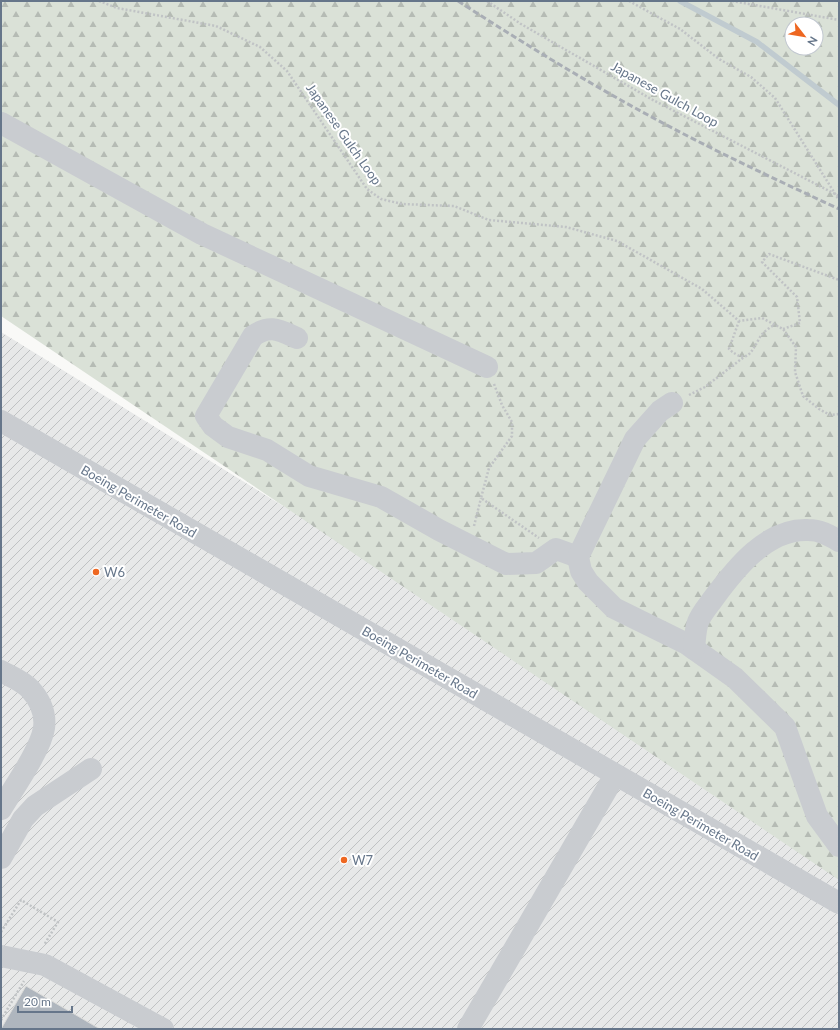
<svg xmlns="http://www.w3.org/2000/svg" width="840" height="1030" font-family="Lato,sans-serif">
<defs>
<pattern id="industrial-furrows" width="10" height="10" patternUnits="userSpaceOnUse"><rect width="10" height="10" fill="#e7e8e8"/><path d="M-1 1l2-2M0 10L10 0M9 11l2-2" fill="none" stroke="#bfc1c2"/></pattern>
<pattern id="forest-firs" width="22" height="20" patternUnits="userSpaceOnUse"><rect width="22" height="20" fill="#dae1d7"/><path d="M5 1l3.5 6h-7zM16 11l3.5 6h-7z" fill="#b5bbb4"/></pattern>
</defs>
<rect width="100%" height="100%" fill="#f9f9f7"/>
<polygon fill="url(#industrial-furrows)" points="1,332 839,849 839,1029 1,1029"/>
<path fill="url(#forest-firs)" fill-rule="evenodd" d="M1 1H839V880L1 316ZM792 24H816V48H792Z"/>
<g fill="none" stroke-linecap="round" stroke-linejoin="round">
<polyline stroke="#c0cbd0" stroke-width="5.5" points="680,1 757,42 839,105"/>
</g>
<polygon fill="#afb6be" stroke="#dbdbd9" points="26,986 100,1029 1,1029"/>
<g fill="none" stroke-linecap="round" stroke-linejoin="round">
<g stroke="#c0c3c5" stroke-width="2.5" stroke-dasharray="2 2" stroke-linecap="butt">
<polyline points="99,1 117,8 216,26 260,47 287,71 367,189 381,199 402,204 454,206 489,220 566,227 617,241 702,289 739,321 762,318 783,329 796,347 795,372 803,396 819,409 830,415 839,414"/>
<polyline points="487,1 521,24 651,99 839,196"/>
<polyline points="629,1 680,29 719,59 751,77 775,98 839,200"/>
<polyline points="732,1 839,20"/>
<path d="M739 321 729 349C747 365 751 353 760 337 762 333 769 328 774 325"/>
<polyline points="783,329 800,323 797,297 762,262 769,254 839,280"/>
<polyline points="494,384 502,405 512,422 512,436 489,468 481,498 539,538"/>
<polyline points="689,395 705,387 744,357"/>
<polyline points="474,526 481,498"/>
<polyline points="1,932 21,900 58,922 44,945"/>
<polyline points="1,1020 24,981"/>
</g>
<g stroke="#c9ccd0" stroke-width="22">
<polyline points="1,123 202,234 487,367"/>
<path d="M297 338C279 330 270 324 253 336L206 416 213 426 228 437 267 450 309 476 381 497 439 530 506 564 536 563 556 549 578 557"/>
<polyline points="672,403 660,411 635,439 578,557 581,571 588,582 614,608 687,644 735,678 785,727 817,816 839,846"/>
<polyline points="1,421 839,903"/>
<path d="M694 649C695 641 695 630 698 622 701 614 708 606 713 599 735 569 767 528 808 530 820 530 829 535 839 541"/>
<path d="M1 671C10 676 23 681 30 689 40 700 46 713 44 728 41 749 13 789 1 809"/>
<polyline points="1,858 23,819 35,806 91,769"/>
<polyline points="1,956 45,965 163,1029"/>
<polyline points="468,1029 615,775"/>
</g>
<path stroke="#a9aeb5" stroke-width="3" stroke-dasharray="6 3" stroke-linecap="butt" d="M458 1C520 41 583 80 648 115 710 149 775 179 839 209"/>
</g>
<g fill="#ee6721" stroke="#fff" stroke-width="1.5">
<circle cx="96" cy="572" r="4"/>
<circle cx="344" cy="860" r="4"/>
</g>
<g text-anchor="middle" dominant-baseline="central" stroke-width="4" stroke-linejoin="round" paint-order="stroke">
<g font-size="13" fill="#66768a" stroke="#fff">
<text transform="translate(665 94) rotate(29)">Japanese Gulch Loop</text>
<text transform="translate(344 134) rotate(55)">Japanese Gulch Loop</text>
<text transform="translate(139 501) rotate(30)">Boeing Perimeter Road</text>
<text transform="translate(420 662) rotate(30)">Boeing Perimeter Road</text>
<text transform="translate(701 824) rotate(30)">Boeing Perimeter Road</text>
</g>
<g font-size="13" fill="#66768a" stroke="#fff" text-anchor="start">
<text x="104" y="572">W6</text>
<text x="352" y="860">W7</text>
</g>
</g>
<rect width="840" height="1030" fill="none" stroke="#66768a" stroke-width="4"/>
<g transform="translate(804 36) rotate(121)"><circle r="19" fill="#ffffff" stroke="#c2c8d0"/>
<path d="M0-3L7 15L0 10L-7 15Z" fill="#ee6721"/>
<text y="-6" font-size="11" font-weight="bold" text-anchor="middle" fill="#66768a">N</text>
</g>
<path d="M18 1006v6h54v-6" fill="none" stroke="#66768a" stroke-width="2"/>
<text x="24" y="1006" font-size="12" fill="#66768a" stroke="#ffffff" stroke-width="3" paint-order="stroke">20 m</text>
</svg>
